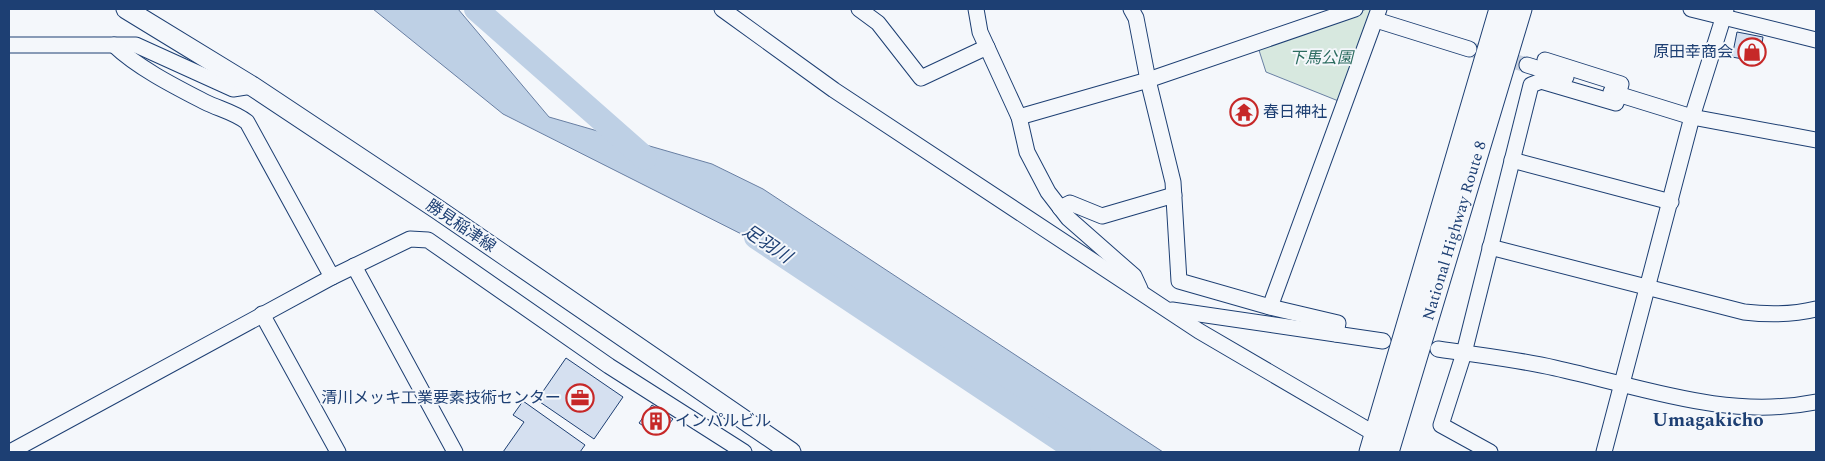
<svg xmlns="http://www.w3.org/2000/svg" width="1825" height="461" font-family="Spectral,'Noto Sans JP',serif">
<rect width="100%" height="100%" fill="#f4f7fb"/>
<polygon fill="#d7e8df" stroke="#687fa3" points="1367,9 1373,9 1341,102 1266,72 1257,44"/>
<polygon fill="#bed0e5" stroke="#687fa3" points="373,9 458,9 549,117 712,164 763,189 1163,452 1081,452 783,255 503,114"/>
<g fill="none" stroke-linecap="round" stroke-linejoin="round">
<g stroke="#bed0e5" stroke-width="24">
<polyline points="476,9 645,158"/>
<polyline points="756,237 1079,452"/>
</g>
</g>
<g fill="#d5e0f0" stroke="#1d3f73">
<polygon points="1737,32 1763,37 1759,62 1732,57"/>
<polygon points="566,358 623,397 594,439 537,400"/>
<polygon points="523,401 585,445 580,452 503,452 524,422 513,415"/>
<polygon points="652,405 673,419 661,434 655,434 639,423"/>
</g>
<g fill="none" stroke-linecap="round" stroke-linejoin="round">
<polyline stroke="#c9d2e0" stroke-width="15" stroke-dasharray="15 8" stroke-linecap="butt" points="1469,49 1527,65"/>
<g stroke="#1d3f73" stroke-width="17">
<g id="minor">
<polyline points="722,9 834,90 1199,331 1375,434"/>
<polyline points="859,9 878,23 921,78 987,47"/>
<polyline points="976,9 980,32 1019,117 1027,152 1048,192 1068,218 1134,276 1140,289"/>
<polyline points="1131,9 1136,18 1148,80 1173,182 1179,281 1270,307 1338,323 1336,334"/>
<polyline points="1691,9 1816,40"/>
<polyline points="1376,20 1469,49"/>
<polyline points="9,45 136,45 233,89 252,86"/>
<path d="M114 45C138 68 176 87 205 102 219 109 234 112 247 122L332 277"/>
<polyline points="1527,65 1566,77"/>
<polyline points="1611,92 1692,117 1816,140"/>
<polyline points="1019,117 1148,80 1355,9"/>
<polyline points="1512,160 1671,202"/>
<polyline points="1060,208 1070,203 1102,216 1174,195"/>
<path d="M1490 247 1744 312C1769 315 1792 315 1816 309"/>
<polyline points="354,266 455,452"/>
<polyline points="1270,307 1379,9"/>
<polyline points="1172,310 1383,341"/>
<polyline points="262,314 338,452"/>
<path d="M1438 349C1477 355 1516 359 1555 368 1642 387 1726 420 1816 402"/>
<polyline points="10,452 332,277 410,239 428,240 609,366 744,452"/>
<polyline points="1490,452 1441,425 1464,353 1531,85 1541,81 1616,103 1621,84 1545,60"/>
<polyline points="1604,452 1692,117 1726,9"/>
</g>
</g>
<g stroke="#1d3f73" stroke-width="21">
<polyline id="major" points="126,9 252,86 437,209 791,452"/>
</g>
<g stroke="#1d3f73" stroke-width="23">
<g id="highway">
<polyline points="1370,452 1500,9"/>
<path id="s1" d="M1388 452 1521 9"/>
</g>
</g>
<use href="#minor" stroke="#f4f7fb" stroke-width="15"/>
<use href="#major" stroke="#f4f7fb" stroke-width="19"/>
<use href="#highway" stroke="#f4f7fb" stroke-width="21"/>
</g>
<defs>
<g id="shop-ring" transform="scale(1.4375)"><circle r="9.5" fill="#f4f7fb" stroke="#c62828" stroke-width="1.5"/><path d="M-5-2.5h2.3a2.7 3.5 0 0 1 5.4 0H5L5.5 6h-11ZM-1.5-2.5h3a1.5 2.3 0 0 0-3 0Z" fill="#c62828"/></g>
<g id="temple-ring" transform="scale(1.4375)"><circle r="9.5" fill="#f4f7fb" stroke="#c62828" stroke-width="1.5"/><path d="M0-6L5-2H3V0L6.5 2.5H4V6H1.5V3h-3V6H-4V2.5H-6.5L-3 0V-2H-5Z" fill="#c62828"/></g>
<g id="office-ring" transform="scale(1.4375)"><circle r="9.5" fill="#f4f7fb" stroke="#c62828" stroke-width="1.5"/><path d="M-6-3h4V-5.5h4V-3h4V5H-6ZM-1-4.5V-3h2v-1.5ZM-6 0V1H6V0Z" fill="#c62828"/></g>
<g id="building-ring" transform="scale(1.4375)"><circle r="9.5" fill="#f4f7fb" stroke="#c62828" stroke-width="1.5"/><path d="M-4-6H4V6H1V3H-1V6H-4ZM-2.5-4.3h1.7v1.8h-1.7ZM.8-4.3h1.7v1.8H.8ZM-2.5-1h1.7V.8h-1.7ZM.8-1h1.7V.8H.8Z" fill="#c62828"/></g>
</defs>
<g fill-rule="evenodd">
<use href="#shop-ring" x="1752" y="52"/>
<use href="#temple-ring" x="1244" y="112"/>
<use href="#office-ring" x="580" y="398"/>
<use href="#building-ring" x="656" y="421"/>
</g>
<g text-anchor="middle" dominant-baseline="central" stroke-width="4" stroke-linejoin="round" paint-order="stroke">
<g font-size="16" fill="#1d3f73" stroke="#f4f7fb" text-anchor="end">
<text x="1733" y="52">原田幸商会</text>
<text x="1263" y="112" text-anchor="start">春日神社</text>
<text x="561" y="398">清川メッキ工業要素技術センター</text>
<text x="675" y="421" text-anchor="start">インパルビル</text>
</g>
<g font-size="16" font-style="italic" fill="#2c6c60" stroke="#f4f7fb">
<text x="1321" y="58">下馬公園</text>
</g>
<g font-size="16" fill="#1d3f73" stroke="#f4f7fb">
<text transform="translate(461 226) rotate(34)">勝見稲津線</text>
<text stroke="none"><textPath href="#s1" startOffset="231">National Highway Route 8</textPath></text>
</g>
<g font-size="18" font-style="italic" fill="#1d3f73" stroke="#f4f7fb">
<text transform="translate(767 244) rotate(34)">足羽川</text>
</g>
<g font-size="19" font-weight="bold" fill="#1d3f73" stroke="#f4f7fb">
<text x="1708" y="420">Umagakicho</text>
</g>
</g>
<rect width="1825" height="461" fill="none" stroke="#1d3f73" stroke-width="20"/>
</svg>
